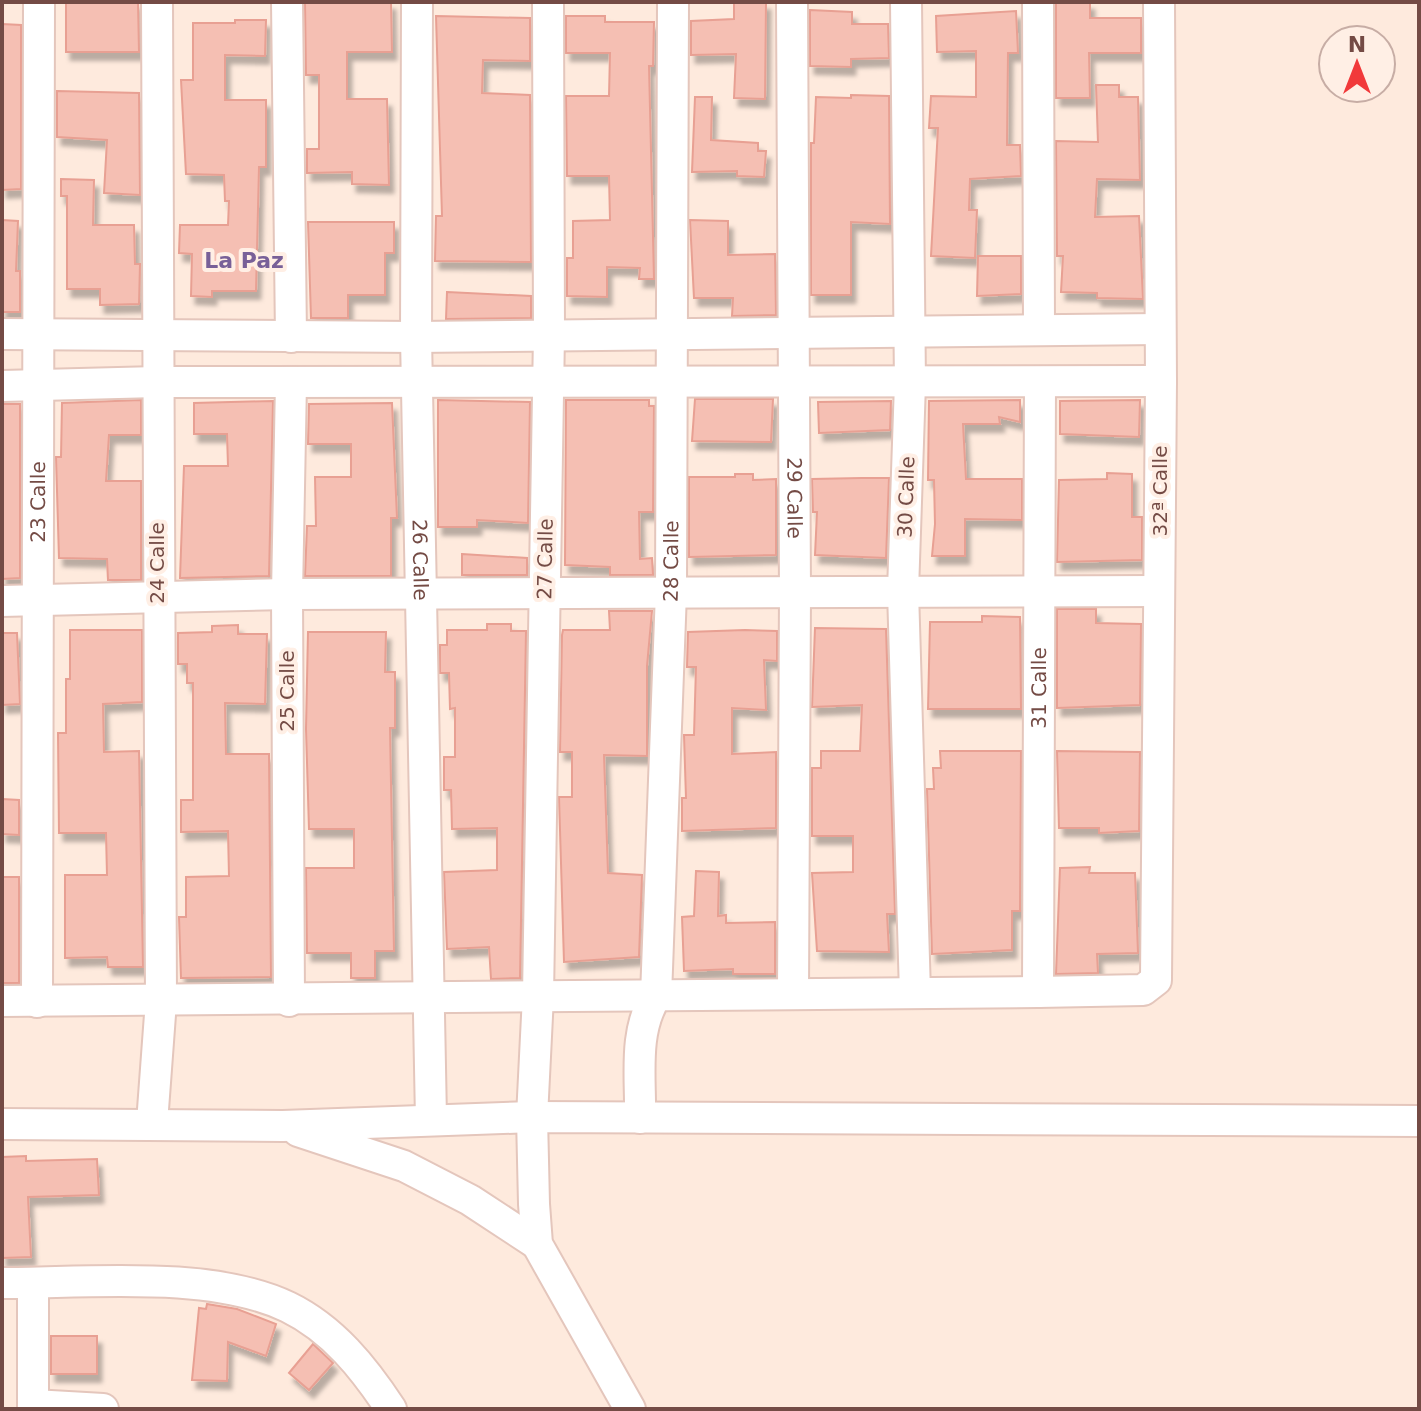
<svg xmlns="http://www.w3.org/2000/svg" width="1421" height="1411" font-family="'DejaVu Sans',sans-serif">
<defs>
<filter id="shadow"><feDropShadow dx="4.5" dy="8" stdDeviation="2" flood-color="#0004"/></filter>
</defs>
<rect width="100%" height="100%" fill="#feeadd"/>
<g fill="#f5bfb3" stroke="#e8a093" stroke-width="2" filter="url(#shadow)">
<polygon points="66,2 138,2 139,52 66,52"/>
<polygon points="305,2 391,2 392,52 347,52 347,99 387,99 389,185 352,184 352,172 307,173 307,149 319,149 319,75 306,75"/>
<polygon points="734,2 766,2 765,99 734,98 736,54 691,55 691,21 734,19"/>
<polygon points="1056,2 1090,2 1090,18 1141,18 1141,53 1089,53 1090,98 1056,98"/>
<polygon points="810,10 852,12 852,24 888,24 889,58 851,59 851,67 810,66"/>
<polygon points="1016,11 1018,53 1008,53 1007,145 1020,145 1021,176 970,179 969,210 977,210 975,258 931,256 938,128 929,128 931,96 976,97 976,51 937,52 936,16"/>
<polygon points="436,16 530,18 530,61 483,60 482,93 530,95 531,262 435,261 436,216 442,216"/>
<polygon points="566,16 605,16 605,22 654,22 653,66 649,66 654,279 639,279 640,268 607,267 607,297 567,296 567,258 573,258 573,221 610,220 609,176 567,176 566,96 609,96 610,53 566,53"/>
<polygon points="235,20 266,20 265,56 225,55 225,100 266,100 266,167 259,167 256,291 212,291 212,297 191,296 192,254 179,253 180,225 228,225 229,201 225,201 224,175 186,174 181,80 193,80 193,23 235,23"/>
<polygon points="2,24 21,25 21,189 2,190"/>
<polygon points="1096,85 1119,85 1119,97 1138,97 1140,180 1097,179 1095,217 1139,216 1143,299 1097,298 1097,293 1061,292 1063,256 1057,256 1056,141 1098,142"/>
<polygon points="57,91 139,93 140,195 104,193 107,140 57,137"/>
<polygon points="851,95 889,96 890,224 851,222 851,295 811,295 811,143 814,143 816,97 851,98"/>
<polygon points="695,97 712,97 711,140 758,143 758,151 766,151 764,177 737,176 737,171 692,172"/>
<polygon points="61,179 94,180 93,225 134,225 135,264 140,264 139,304 100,305 100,289 67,289 67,196 61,196"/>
<polygon points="2,220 18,221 16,271 20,271 20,312 2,312"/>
<polygon points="690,220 728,221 728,255 775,254 776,315 732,316 733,298 694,298"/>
<polygon points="308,222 394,222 394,253 385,253 385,295 348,295 348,318 311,318"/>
<polygon points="978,256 1021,256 1021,294 977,296"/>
<polygon points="447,292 531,296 531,318 446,319"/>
<polygon points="695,399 773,399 771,442 692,441"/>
<polygon points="141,400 141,435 109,435 106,481 141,481 141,580 108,580 107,559 59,558 56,457 61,457 62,403"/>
<polygon points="438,400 530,402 528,523 477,520 477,527 438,527"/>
<polygon points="566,400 649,400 649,406 654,406 653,512 639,512 640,559 652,558 653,575 610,575 610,567 565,565"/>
<polygon points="1020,400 1020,422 999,417 1000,424 963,424 966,479 1022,479 1022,520 965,519 965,556 932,556 935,524 934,480 928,480 929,401"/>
<polygon points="1140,400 1139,437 1060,434 1060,401"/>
<polygon points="273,401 269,576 180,578 184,466 228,466 227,434 194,434 194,403"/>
<polygon points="891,401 890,430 819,433 818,402"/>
<polygon points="392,403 397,518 391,518 391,576 305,576 307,526 316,526 315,477 351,477 351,444 308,444 309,404"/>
<polygon points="2,404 20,404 20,578 2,579"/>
<polygon points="1107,473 1132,474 1132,517 1142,517 1142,560 1057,562 1059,480 1107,479"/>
<polygon points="735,474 753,474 753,480 776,479 776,555 689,557 689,477 735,477"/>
<polygon points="862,478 889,478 886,558 815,555 817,512 813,512 812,479"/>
<polygon points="462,554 527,558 527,575 462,575"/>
<polygon points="1057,609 1096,609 1096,623 1141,624 1140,705 1057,708"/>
<polygon points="609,611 652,611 647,666 647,756 604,755 608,873 642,875 639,957 564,962 559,797 572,797 572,752 560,752 562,635 563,630 610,630"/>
<polygon points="982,616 1020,617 1021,709 928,709 930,622 982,622"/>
<polygon points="487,624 511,624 511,631 526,631 520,978 491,979 489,947 447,949 444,872 497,870 497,828 452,829 451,790 444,790 444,757 455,757 455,708 450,709 449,673 440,673 440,645 447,645 447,630 487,630"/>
<polygon points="238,625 238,634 267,634 265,704 225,703 226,754 269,754 271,977 181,978 179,917 186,917 186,877 229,876 228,831 181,832 181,800 193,800 193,683 187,683 187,664 178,664 178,633 212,632 212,626"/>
<polygon points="815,628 886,629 895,914 887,914 889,952 817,951 812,873 853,872 853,836 812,836 812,768 821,768 821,751 860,751 862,705 812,707"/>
<polygon points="70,630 142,630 142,702 103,704 104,752 139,751 143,967 108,967 107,957 65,958 65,875 107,875 106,833 59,833 58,733 66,733 66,679 70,679"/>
<polygon points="745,630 777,631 777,661 764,660 766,710 732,708 732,754 776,752 776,828 682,831 682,798 686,798 684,735 694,735 696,667 687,667 688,632"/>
<polygon points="308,632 386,632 385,672 395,672 395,728 390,728 394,951 375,951 375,978 351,978 351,953 307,953 306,868 354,868 354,829 309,829 306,729"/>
<polygon points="2,633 17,633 20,704 2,705"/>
<polygon points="940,751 1021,751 1020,911 1012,911 1012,950 932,954 927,789 934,789 933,768 941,768"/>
<polygon points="1057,751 1140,752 1139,831 1099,833 1099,828 1059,828"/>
<polygon points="2,799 19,800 19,835 2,834"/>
<polygon points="1090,867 1089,873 1135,873 1138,953 1097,954 1098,973 1056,974 1060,868"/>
<polygon points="696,871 719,872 718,916 726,915 726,923 775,922 775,974 733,974 733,969 684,971 682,917 694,916"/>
<rect x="2" y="877" width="17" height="106"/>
<polygon points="26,1156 26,1161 97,1159 99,1195 28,1197 31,1257 2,1258 2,1157"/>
<polygon points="207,1304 237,1309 276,1324 266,1356 228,1342 227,1381 192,1380 199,1308 206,1309"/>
<rect x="51" y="1336" width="46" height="38"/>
<polygon points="313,1344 333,1363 309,1390 289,1373"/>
</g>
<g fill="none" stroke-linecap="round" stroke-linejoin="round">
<g stroke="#e4c6bc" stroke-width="34">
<g id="minor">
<polyline points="287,2 291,337"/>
<path id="s1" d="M417 2 416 337 431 1119"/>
<polyline points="548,2 549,334 538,996 532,1117 534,1204 537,1244 630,1409"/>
<path id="s2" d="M792 2 795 593 793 993"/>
<polyline points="906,2 910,383 903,591 915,993"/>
<polyline points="1038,2 1039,329"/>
<polyline points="2,334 416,337 1160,329"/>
<polyline points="2,386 157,382 1161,381"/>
<polyline points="2,601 287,594 1159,591"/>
<path id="s3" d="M1038 992 1040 382"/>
<polyline points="2,1001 1038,992 1143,990 1156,980 1161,381 1159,2"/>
<polyline points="289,1001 287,594 291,382"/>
<path id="s4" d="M37 1002 39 2"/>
<path id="s5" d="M640 1118C641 1077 633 1032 656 996L671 592 673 2"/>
<polyline points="152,1123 161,1001 157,2"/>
<polyline points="2,1124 283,1126 532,1117 1419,1121"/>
<polyline points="298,1131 404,1166 470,1200 537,1244"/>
<path d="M2 1283C87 1283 211 1270 288 1307 333 1329 364 1368 391 1409"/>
<polyline points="33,1283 33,1409"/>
<polyline points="33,1405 103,1409"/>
</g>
</g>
<use href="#minor" stroke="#fff" stroke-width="30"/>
</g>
<g text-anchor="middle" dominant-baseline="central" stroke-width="8" stroke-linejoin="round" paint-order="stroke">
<g font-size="20" fill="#744b45" stroke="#ffefe5">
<text transform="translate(1160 491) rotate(-90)">32ª Calle</text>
<text stroke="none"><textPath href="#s2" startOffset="496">29 Calle</textPath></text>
<text transform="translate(906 497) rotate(-88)">30 Calle</text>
<text stroke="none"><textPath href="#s4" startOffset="500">23 Calle</textPath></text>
<text transform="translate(545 559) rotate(-89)">27 Calle</text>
<text stroke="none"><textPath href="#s1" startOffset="558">26 Calle</textPath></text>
<text stroke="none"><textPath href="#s5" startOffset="560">28 Calle</textPath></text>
<text transform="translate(157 563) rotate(-90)">24 Calle</text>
<text stroke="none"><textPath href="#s3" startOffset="304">31 Calle</textPath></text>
<text transform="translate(287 691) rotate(-90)">25 Calle</text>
</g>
<g font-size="22" font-weight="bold" fill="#786098" stroke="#ffefe5">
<text x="244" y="260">La Paz</text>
</g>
</g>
<rect width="1421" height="1411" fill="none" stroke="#744b45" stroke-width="8"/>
<g transform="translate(1357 64)"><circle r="38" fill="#ffefe5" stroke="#c7ada5" stroke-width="2"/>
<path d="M0-6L14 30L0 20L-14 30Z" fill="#f1393a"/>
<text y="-12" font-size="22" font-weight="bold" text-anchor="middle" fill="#744b45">N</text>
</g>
</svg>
